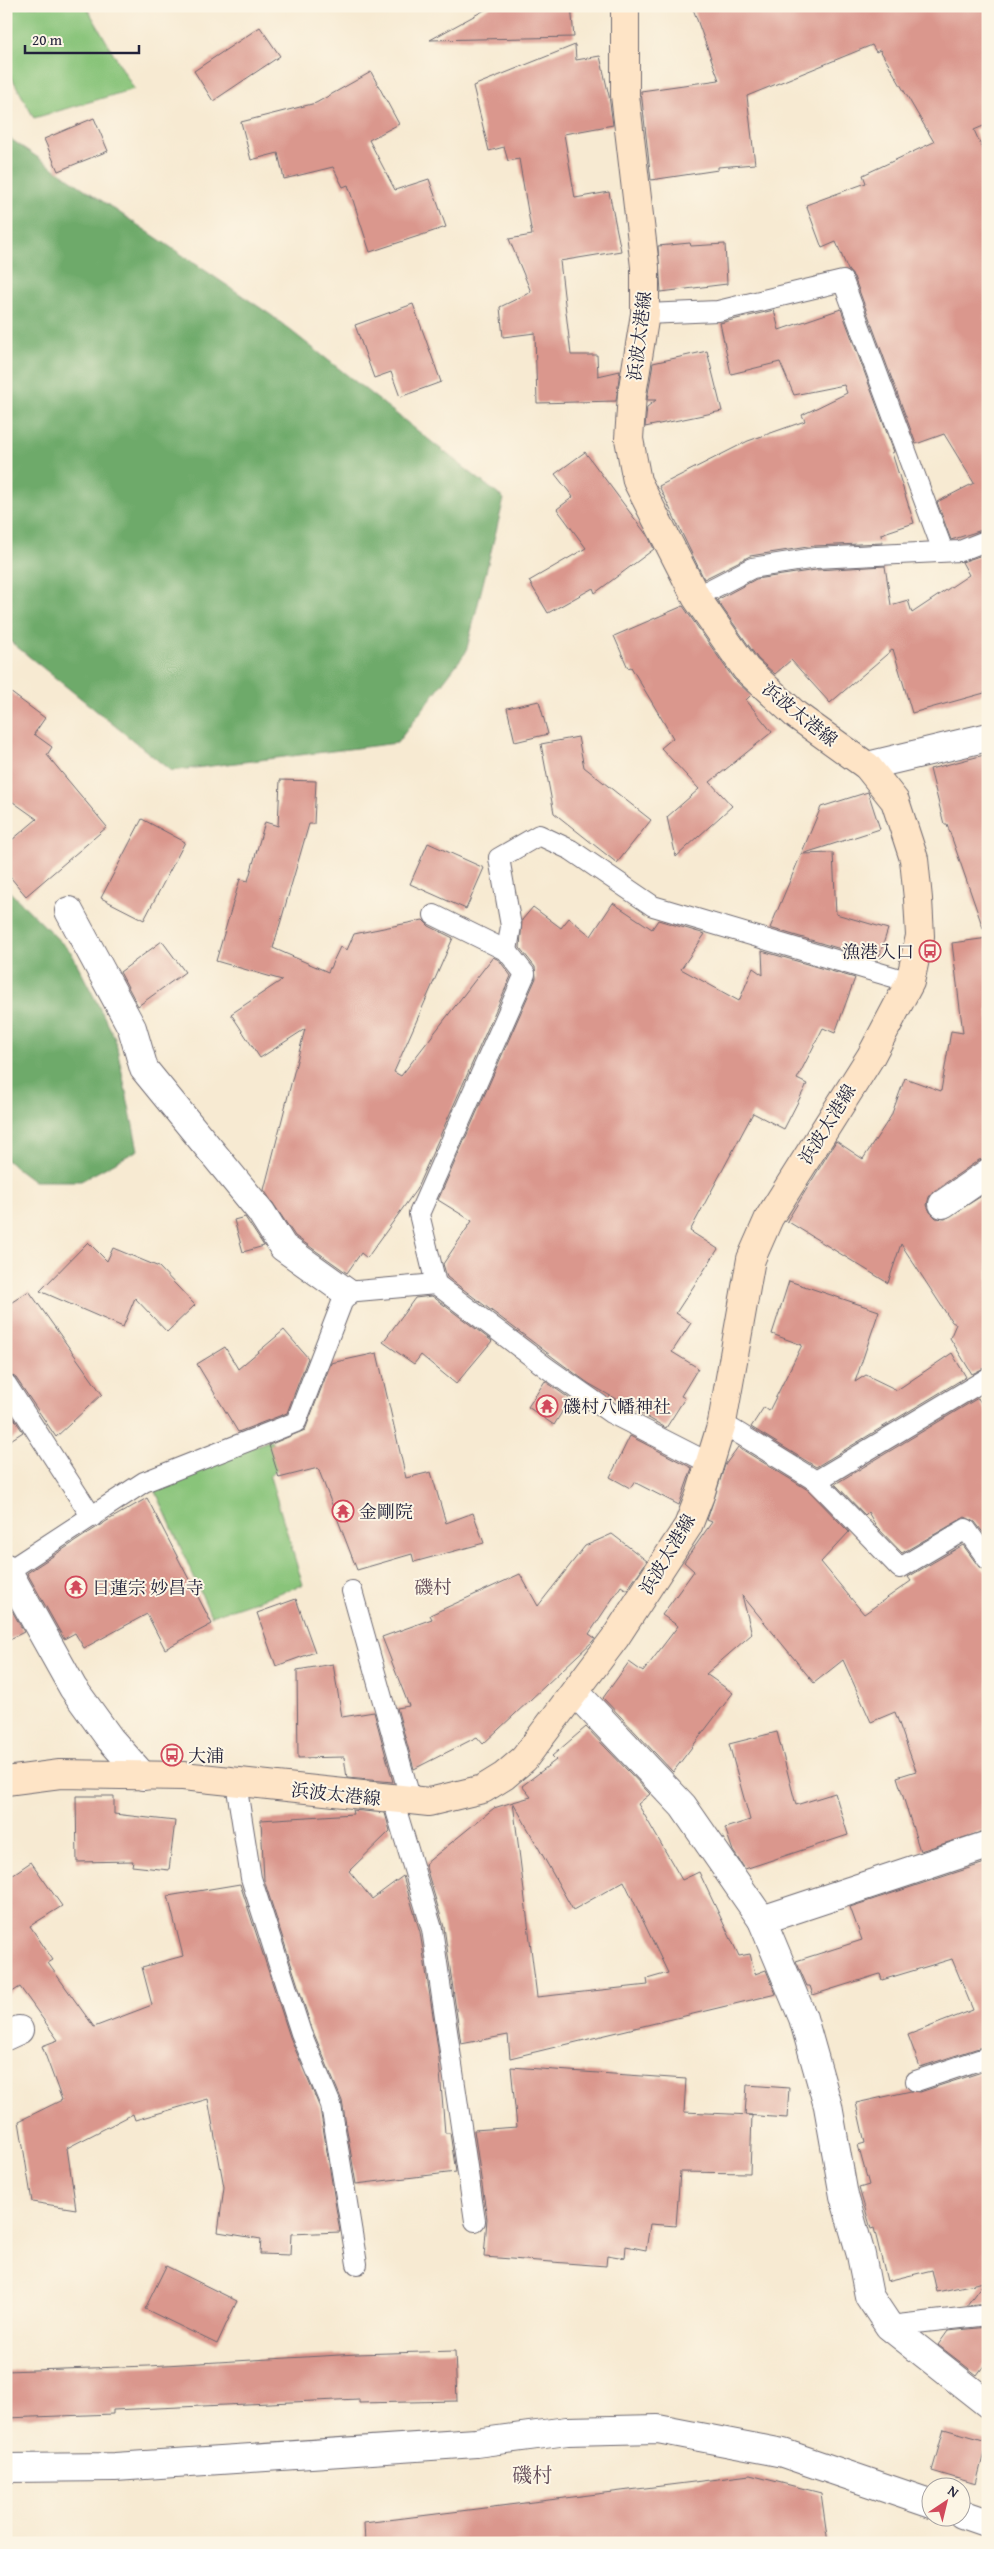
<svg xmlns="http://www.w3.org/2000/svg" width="994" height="2549" font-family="'Gentium Book Plus','Noto Serif JP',serif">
<rect width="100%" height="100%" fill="#fcf5e5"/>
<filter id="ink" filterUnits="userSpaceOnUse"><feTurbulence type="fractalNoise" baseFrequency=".02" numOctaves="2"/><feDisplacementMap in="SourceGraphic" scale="10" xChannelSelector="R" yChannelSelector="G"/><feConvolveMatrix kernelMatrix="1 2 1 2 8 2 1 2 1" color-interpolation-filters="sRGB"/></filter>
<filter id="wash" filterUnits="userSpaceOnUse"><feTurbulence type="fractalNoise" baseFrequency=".0096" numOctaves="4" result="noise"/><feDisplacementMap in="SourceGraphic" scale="20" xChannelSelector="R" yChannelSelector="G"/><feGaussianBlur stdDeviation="1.12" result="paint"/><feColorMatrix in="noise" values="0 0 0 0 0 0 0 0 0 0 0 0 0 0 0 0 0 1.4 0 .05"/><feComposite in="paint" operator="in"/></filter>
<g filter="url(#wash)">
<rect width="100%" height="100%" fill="#f7ead2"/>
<g fill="#89c47a" stroke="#56735a">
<polygon points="6,6 86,6 134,89 34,118 6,67"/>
<polygon points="271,1440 281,1466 270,1477 303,1585 211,1616 153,1485"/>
</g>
<g fill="#6eaa6a" stroke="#486652">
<polygon points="6,136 271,315 504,499 466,652 397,743 171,771 6,638"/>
<polygon points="6,888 71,952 115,1038 138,1150 81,1181 34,1181 6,1160"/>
</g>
<g id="blocks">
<g fill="#da978d">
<polygon points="492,6 571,6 574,37 430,40"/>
<polygon points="692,6 988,6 988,124 974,130 988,161 988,528 951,540 937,502 974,483 944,434 916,444 854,277 848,270 836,242 822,248 806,205 866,183 863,175 934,142 880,50 876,52 872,45 747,96 755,164 718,167 718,170 651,180 641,91 719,80"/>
<polygon points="260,27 280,56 213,101 194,71"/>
<polygon points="575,45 576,60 600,56 609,96 613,125 564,134 575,198 609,192 621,251 560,261 571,355 597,355 598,376 620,371 616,401 537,403 535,333 503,337 500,307 531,292 509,239 532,235 519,159 508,161 504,147 489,151 473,86"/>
<polygon points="371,72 399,124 369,140 395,190 429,179 446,227 370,252 348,185 343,187 333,167 284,179 278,153 251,160 241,122 316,103"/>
<polygon points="94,118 108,151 58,171 44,139"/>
<polygon points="690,243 691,246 725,244 727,284 661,292 658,246"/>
<polygon points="413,304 441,382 400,397 391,372 374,378 355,325"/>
<polygon points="841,309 894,452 892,453 914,523 881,534 882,543 814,546 750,556 704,579 659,486 748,441 805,421 802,415 847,393 844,385 794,395 780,362 731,374 720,323 774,310 779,330"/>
<polygon points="707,351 722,411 645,427 647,407 656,400 647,400 653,363"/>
<polygon points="585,452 649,538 654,549 595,593 593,588 548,613 529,581 586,548 557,509 573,497 555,474"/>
<polygon points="988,553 988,692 912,713 893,649 830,703 791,660 775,674 758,659 717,600 756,579 816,570 885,566 891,605 908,600 912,613 969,575 962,562"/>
<polygon points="683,606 733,678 751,695 746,700 772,732 710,782 732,806 676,857 667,817 699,789 661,748 673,738 631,667 628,668 614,636"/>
<polygon points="6,689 45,718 34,734 52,747 47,755 107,827 26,896 6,872 6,845 37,819 6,797"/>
<polygon points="539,701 548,734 515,742 507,708"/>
<polygon points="578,737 584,767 651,820 617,863 554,813 541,744"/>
<polygon points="988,754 988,927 983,928 947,824 944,824 930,769"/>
<polygon points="280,780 316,781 314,824 309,824 273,948 328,972 340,947 347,950 354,934 423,920 429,926 453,938 394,1072 401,1076 493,957 499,960 511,976 416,1190 367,1258 361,1253 347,1273 295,1236 264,1190 305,1029 260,1058 231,1014 282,980 216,961 240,879 248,881 265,822 278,826"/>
<polygon points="868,792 880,829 802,854 833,853 836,914 888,929 878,960 770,928 821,807"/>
<polygon points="142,819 185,842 144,920 101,898"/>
<polygon points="428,843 484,868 466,909 410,884"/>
<polygon points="613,903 652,929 658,920 705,934 681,969 739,1001 753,968 763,975 762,951 855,978 835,1033 823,1028 797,1079 807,1084 784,1129 753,1113 690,1231 718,1249 676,1313 691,1323 672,1352 698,1368 681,1396 685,1398 666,1428 588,1383 558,1361 447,1277 443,1264 472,1221 438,1200 536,978 535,967 520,948 522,920 533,907 561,928 569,918 591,936"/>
<polygon points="988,938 988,1158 979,1160 934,1191 929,1197 927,1205 930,1212 936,1218 945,1219 988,1192 988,1366 972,1374 950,1338 956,1324 952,1322 901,1244 888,1283 787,1221 836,1141 863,1159 891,1116 905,1078 941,1091 951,1031 963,1033 952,943"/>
<polygon points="162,941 185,972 138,1006 120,972"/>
<polygon points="245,1217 264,1246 243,1252 234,1220"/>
<polygon points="88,1242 107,1261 113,1248 159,1267 195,1305 167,1332 135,1298 123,1327 40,1291"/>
<polygon points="789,1281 879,1311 855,1382 866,1375 897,1390 952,1353 966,1377 816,1467 751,1427 764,1407 769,1411 802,1345 772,1334"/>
<polygon points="29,1291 102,1394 56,1437 16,1378 6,1372 6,1306"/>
<polygon points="432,1296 492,1341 456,1384 421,1355 414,1364 383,1342 415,1298"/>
<polygon points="284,1330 308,1358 287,1413 238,1432 197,1364 225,1347 238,1369"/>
<polygon points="377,1353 406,1478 431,1472 446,1523 473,1513 484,1543 414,1562 412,1554 357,1570 318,1468 279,1478 269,1445 305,1430 331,1363"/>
<polygon points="545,1381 570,1399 554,1425 528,1407"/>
<polygon points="978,1398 988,1415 988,1539 975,1522 965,1517 902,1553 876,1526 868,1512 865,1515 835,1484"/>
<polygon points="6,1406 23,1432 6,1443"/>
<polygon points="630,1436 692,1468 679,1505 634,1482 630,1488 610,1477"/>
<polygon points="738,1447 808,1490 849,1532 821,1562 864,1614 911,1581 908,1577 963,1545 979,1567 988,1572 988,1830 920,1851 897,1777 916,1771 895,1712 871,1722 843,1660 814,1683 742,1595 752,1634 706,1674 733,1693 673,1772 603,1698 629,1662 643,1672 678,1626 662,1615 694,1571 684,1562 712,1522 707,1520 725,1465"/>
<polygon points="147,1498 212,1624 165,1649 147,1614 84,1648 75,1633 64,1639 27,1573 105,1522"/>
<polygon points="612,1534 647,1561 627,1590 621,1586 589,1634 595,1638 593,1641 483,1744 477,1737 414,1769 397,1708 409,1706 382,1637 432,1619 430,1615 520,1574 538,1606 585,1546"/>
<polygon points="296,1599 315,1652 276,1666 257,1613"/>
<polygon points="6,1600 24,1632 6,1641"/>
<polygon points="333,1664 342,1717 374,1712 393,1782 347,1778 344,1757 298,1758 297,1670"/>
<polygon points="586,1727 650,1794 638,1804 682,1880 699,1872 739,1956 750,1954 755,1974 766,1970 776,1994 510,2058 508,2035 461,2044 444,1927 425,1864 494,1808 513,1802 537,1997 648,1985 647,1979 668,1973 624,1881 573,1910 513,1802 531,1797 522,1786 556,1760 552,1756"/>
<polygon points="777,1732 796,1805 835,1793 848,1835 745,1869 733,1851 725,1828 750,1820 729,1744"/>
<polygon points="76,1796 114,1796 114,1814 175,1821 169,1870 132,1866 133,1861 77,1862"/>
<polygon points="352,1810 385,1813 390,1831 349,1871 372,1899 403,1876 420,1932 438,2048 445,2133 450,2133 456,2172 356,2184 342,2101 312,2029 264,1880 261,1820 353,1814"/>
<polygon points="31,1862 62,1906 30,1926 53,1960 48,1963 94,2027 152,2005 142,1967 183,1956 168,1896 240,1884 290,2037 320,2108 340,2232 291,2234 290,2255 260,2254 261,2239 218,2232 224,2187 208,2099 135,2120 133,2114 67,2148 76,2209 32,2202 19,2121 62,2100 42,2046 58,2040 20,1987 6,1996 6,1879"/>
<polygon points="988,1862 988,2045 920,2067 908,2035 973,2010 952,1959 882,1980 880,1974 813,1995 810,1986 807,1986 796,1961 862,1940 850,1907"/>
<polygon points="511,2067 686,2079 684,2112 752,2115 750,2173 680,2172 676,2226 650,2224 646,2250 626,2246 625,2258 607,2255 606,2266 484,2257 487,2219 474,2130 517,2127"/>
<polygon points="988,2070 988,2303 967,2305 984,2282 937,2292 932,2270 887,2281 874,2228 871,2229 859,2188 869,2185 858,2145 865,2143 856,2103 911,2091 920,2092"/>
<polygon points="747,2085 789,2088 787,2118 745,2115"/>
<polygon points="166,2266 237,2301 217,2344 145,2309"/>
<polygon points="988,2327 988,2360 977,2375 938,2345 948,2331"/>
<polygon points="455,2351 457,2401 359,2403 359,2399 113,2410 113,2414 6,2418 6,2371 148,2366 357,2354"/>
<polygon points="944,2429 987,2441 976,2484 932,2471"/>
<polygon points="750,2475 821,2493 828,2543 365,2543 364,2523"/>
</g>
</g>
</g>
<g filter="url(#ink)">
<use href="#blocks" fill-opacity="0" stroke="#6d6870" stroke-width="1"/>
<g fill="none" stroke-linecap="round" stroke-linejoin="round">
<g stroke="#6d6870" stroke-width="22">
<g id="service">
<polyline points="645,314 718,311 843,281 943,551"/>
<polyline points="696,597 752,568 815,558 960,551 988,540"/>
<polyline points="434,915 507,951 525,974 419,1214 436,1284"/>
<polyline points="507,951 511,926 499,858 539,835 571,850 653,906 910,982"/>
<polyline points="6,1384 92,1517"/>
<polyline points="722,1423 816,1481 900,1568 966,1529 988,1560"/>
<polyline points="816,1481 988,1378"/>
<polyline points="8,1571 144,1482 296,1422 346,1292 436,1284 547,1368 611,1413 711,1464"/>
<polyline points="352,1591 411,1801"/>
<polyline points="236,1783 251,1878 301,2033 331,2105 357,2264"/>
<polyline points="393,1800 432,1929 475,2221"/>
<polyline points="916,2081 988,2057"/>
<polyline points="889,2326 988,2315"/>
</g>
</g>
<g stroke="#6d6870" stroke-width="30">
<g id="minor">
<polyline points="867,766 988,737"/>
<polyline points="69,911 132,1028 144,1069 261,1212 283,1247 346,1292"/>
<polyline points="943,1204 988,1173"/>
<polyline points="6,1568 73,1688 110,1739 143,1776"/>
<polyline points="576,1693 683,1806 762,1920 803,2018 828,2106 844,2196 861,2255 869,2296 889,2326 988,2404"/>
<polyline points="762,1920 988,1845"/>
<polyline points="6,2036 19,2030"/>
<polyline points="6,2468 115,2467 476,2443 567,2431 658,2429 783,2453 932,2504"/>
<polyline points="962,2514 988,2523"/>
</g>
</g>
<g stroke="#6d6870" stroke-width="30">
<polyline id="secondary" points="6,1781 60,1774 183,1776 429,1802 483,1789 504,1776 524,1759 615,1638 688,1526 700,1495 722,1423 751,1259 769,1218 871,1056 910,982 920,936 918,899 914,859 895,801 867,766 796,715 746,669 696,597 637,481 629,439 632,394 645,314 645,267 625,95 625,6"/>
</g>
<use href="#service" stroke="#fff" stroke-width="20"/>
<use href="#minor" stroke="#fff" stroke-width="28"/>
<use href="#secondary" stroke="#fee4c6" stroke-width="28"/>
</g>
</g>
<defs>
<g id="bus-ring" transform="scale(1.125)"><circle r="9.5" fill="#fcf5e5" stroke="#d1495b" stroke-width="1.5"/><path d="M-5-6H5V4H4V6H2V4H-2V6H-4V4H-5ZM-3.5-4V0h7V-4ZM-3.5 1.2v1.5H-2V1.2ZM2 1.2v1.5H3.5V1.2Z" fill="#d1495b"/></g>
<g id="temple-ring" transform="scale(1.125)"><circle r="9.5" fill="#fcf5e5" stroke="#d1495b" stroke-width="1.5"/><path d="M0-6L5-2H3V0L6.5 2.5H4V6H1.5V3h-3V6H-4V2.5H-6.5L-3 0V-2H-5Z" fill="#d1495b"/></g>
</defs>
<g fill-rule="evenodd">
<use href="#bus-ring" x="930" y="951"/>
<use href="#temple-ring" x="547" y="1406"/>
<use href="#temple-ring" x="343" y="1511"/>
<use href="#temple-ring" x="76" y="1587"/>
<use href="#bus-ring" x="172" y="1755"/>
</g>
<g text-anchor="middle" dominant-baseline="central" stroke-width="4" stroke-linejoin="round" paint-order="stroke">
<g font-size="18" fill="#22223b" stroke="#fcf5e5">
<text transform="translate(639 336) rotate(-83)">浜波太港線</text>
<text transform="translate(800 714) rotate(39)">浜波太港線</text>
<text transform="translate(827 1124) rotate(-58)">浜波太港線</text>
<text transform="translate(667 1554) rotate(-59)">浜波太港線</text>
<text transform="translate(336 1794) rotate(6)">浜波太港線</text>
</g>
<g font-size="18" fill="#22223b" stroke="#fcf5e5" text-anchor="start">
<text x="914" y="951" text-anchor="end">漁港入口</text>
<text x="563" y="1406">磯村八幡神社</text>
<text x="359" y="1511">金剛院</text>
<text x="92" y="1587">日蓮宗 妙昌寺</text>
<text x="188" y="1755">大浦</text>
</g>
<g font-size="19" fill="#624b58" stroke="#fcf5e5">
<text x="433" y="1587">磯村</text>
</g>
<g font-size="20" fill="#624b58" stroke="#fcf5e5">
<text x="532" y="2474">磯村</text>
</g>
</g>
<rect width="994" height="2549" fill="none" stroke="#fcf5e5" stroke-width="25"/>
<g transform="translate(946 2502) rotate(35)"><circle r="24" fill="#fcf5e5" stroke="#a5a1a1"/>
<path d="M0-4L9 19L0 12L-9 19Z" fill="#d1495b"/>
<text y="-8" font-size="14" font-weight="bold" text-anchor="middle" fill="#22223b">N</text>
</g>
<path d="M25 45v8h114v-8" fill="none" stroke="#22223b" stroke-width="2.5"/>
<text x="32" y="45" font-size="15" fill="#22223b" stroke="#fcf5e5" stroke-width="4" paint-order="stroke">20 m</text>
</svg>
